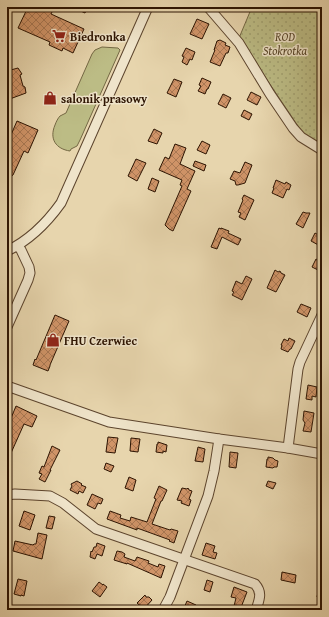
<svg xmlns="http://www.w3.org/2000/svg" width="329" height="617" font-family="'Gentium Book Plus',serif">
<defs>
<pattern id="garden-dots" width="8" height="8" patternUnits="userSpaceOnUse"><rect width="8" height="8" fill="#bcbc85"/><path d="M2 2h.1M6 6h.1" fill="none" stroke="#a2a171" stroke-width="1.8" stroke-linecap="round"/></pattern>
<pattern id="building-cross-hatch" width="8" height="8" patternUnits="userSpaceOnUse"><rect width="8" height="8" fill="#d09468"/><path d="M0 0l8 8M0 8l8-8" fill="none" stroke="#a97853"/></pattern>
</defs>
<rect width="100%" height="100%" fill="#e7d5ad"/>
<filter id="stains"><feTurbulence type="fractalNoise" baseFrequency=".005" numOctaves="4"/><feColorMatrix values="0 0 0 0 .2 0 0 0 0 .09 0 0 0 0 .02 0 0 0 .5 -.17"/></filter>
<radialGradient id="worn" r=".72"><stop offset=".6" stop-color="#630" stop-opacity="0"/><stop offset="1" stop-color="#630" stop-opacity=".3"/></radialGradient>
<path fill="#bcbc85" stroke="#746844" d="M102 47 118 48 120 50 80 140 77 146 71 149 70 151C56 149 49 139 55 125 56 122 58 118 60 116 62 115 64 114 66 113L92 54 95 50Z"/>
<polygon fill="url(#garden-dots)" stroke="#746844" points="252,7 322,7 322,144 304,135 239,38"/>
<g fill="url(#building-cross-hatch)" stroke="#2d1402">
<polygon points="28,7 36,7 42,10 44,7 47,7 53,10 51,14 84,29 73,53 63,48 62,51 49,45 50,42 18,28"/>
<polygon points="72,7 88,7 85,13"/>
<polygon points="197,19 209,24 202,39 190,34"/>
<polygon points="220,40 226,43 225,45 230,47 228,53 226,53 220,66 210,62 215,50 214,50 217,41"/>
<polygon points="186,48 195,52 192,60 190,59 187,65 182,62 184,57 182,56"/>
<polygon points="18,68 22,74 20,75 23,86 25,87 26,93 7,100 7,71"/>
<polygon points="202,78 211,82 208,89 207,89 205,94 198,91 201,86 199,85"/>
<polygon points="174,79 182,82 176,97 167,93"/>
<polygon points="251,92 261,97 257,105 247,100"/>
<polygon points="223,94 231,98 226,108 218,104"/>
<polygon points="244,110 252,114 249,120 241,116"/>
<polygon points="17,121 38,130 28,153 24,151 13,175 10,177 7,175 7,144"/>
<polygon points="154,129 162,133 157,144 148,141"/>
<polygon points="202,141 210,145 206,154 197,150"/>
<polygon points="175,144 186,148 180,164 195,171 187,189 191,191 173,231 169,229 165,225 182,186 180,185 182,180 159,170 165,157 169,159"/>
<polygon points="136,159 146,163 137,181 128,176"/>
<polygon points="195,161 206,165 204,171 193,166"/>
<polygon points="245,162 252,165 245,183 238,185 236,185 235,181 230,179 234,171 240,173"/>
<polygon points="152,178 159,181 155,192 148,189"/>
<polygon points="276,180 285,184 286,182 291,185 289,190 287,189 283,198 272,193 274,188 273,188"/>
<polygon points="244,195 254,200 245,220 239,217 241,213 238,212 243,200 242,199"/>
<polygon points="303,212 306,213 310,213 303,228 296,224"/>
<polygon points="219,228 221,229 221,228 229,231 228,233 241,239 238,245 222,237 217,249 211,247"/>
<polygon points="315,233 322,237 322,247 311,241"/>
<polygon points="316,259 322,262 322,272 312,267"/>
<polygon points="275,270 278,272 280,271 281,273 285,275 276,292 267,288"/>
<polygon points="246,276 252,279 242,300 232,295 234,292 232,291 236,281 242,284"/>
<polygon points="301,304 311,308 307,317 297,312"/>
<polygon points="55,315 69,321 50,365 50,366 48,371 33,365 35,359 36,360"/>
<polygon points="289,338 295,341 291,349 290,349 288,352 281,349 282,345 281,345 284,339 288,341"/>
<polygon points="308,385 317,387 316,397 312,396 312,400 306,399"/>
<polygon points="16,406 37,416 32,427 24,424 7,462 7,428"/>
<polygon points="304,411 314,413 311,432 303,431 305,423 303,420"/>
<polygon points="108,437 118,438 115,453 106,452"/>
<polygon points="131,438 140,439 138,452 130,451"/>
<polygon points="158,442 167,445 166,452 163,451 163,453 156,452 157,444 158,444"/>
<polygon points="52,446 60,450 50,470 51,470 45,482 39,479 42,474 39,473 42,466 44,467"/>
<polygon points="198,447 205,449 203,462 195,461"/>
<polygon points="230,452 238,453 236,468 229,467"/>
<polygon points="268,457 273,458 275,460 278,461 277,467 274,467 273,468 266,467 267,459 268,459"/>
<polygon points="106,463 114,466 111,472 104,469"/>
<polygon points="129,477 136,480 133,491 125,488"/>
<polygon points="77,481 82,484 81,485 86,487 83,493 79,491 78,494 70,490 72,486 71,484"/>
<polygon points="268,481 276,483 273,489 266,486"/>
<polygon points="159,486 167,490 162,501 161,501 152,524 170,530 171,529 178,531 174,543 169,541 170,540 137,528 137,530 107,519 110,511 121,515 120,518 130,521 131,517 147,522 156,499 154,498"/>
<polygon points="182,488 187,489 188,488 189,490 192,491 189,499 191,500 189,506 181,503 182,501 177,500"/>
<polygon points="92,494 103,499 101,504 98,503 95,509 87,505"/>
<polygon points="24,511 35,515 30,530 19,526"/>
<polygon points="49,516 55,517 52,529 46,528"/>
<polygon points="38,533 47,535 42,559 13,551 15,541 33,545 34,544 36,544"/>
<polygon points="97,543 105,546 102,556 97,554 95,559 90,557 91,551 92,552 94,547 96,547"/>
<polygon points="206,543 215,546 213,552 217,553 215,559 202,555"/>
<polygon points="117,551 122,552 125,554 124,557 135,561 137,557 149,561 148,563 158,567 159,564 165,566 161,578 127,563 127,564 114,560"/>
<polygon points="282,572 296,575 295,583 281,580"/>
<polygon points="18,579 27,581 24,596 21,595 21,596 14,594"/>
<polygon points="207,580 213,582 210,592 204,590"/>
<polygon points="99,582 103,585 103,584 107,587 100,597 92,591"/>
<polygon points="320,582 322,583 322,598 317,597"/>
<polygon points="234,587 247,592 240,610 233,610 236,598 231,597"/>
<polygon points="145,595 146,597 149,597 152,600 144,609 137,603"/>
<polygon points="187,601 196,605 194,610 189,610 184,608"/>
</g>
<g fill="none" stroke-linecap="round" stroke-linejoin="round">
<g stroke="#5c442d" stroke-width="11">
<g id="minor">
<polyline points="208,7 239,43 270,94 293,128 301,137 322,150"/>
<path d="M7 251C30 240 46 224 61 203L148 7"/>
<polyline points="7,327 28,280 30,273 29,267 21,250 18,246"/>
<polyline points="7,386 109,422 219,439 288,448 322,454"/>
<polyline points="288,448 298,369 300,362 322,315"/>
<path d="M7 495 15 494 50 496 63 503 96 529 255 584C263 593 259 600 256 610"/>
<polyline points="163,610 170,597 208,496 214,471 219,439"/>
</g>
</g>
<use href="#minor" stroke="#efe4ca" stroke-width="9"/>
</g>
<defs>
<g id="supermarket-bare" transform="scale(1.08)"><path d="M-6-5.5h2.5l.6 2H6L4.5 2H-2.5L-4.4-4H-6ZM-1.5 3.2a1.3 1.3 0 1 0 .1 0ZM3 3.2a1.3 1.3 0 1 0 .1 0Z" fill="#8f2418" stroke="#efe4ca" stroke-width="2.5" paint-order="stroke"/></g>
<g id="shop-bare" transform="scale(1.08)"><path d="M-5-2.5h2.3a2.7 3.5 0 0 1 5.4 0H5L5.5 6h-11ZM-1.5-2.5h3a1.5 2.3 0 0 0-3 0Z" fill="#8f2418" stroke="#efe4ca" stroke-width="2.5" paint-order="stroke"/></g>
</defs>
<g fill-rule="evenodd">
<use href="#supermarket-bare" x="59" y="36"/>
<use href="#shop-bare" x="50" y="98"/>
<use href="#shop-bare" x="53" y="340"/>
</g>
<g text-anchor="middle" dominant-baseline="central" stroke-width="3" stroke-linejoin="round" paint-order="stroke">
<g font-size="12" font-weight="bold" fill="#2d1402" stroke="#efe4ca" text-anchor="start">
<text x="70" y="36">Biedronka</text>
<text x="61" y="98">salonik prasowy</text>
<text x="64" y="340">FHU Czerwiec</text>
</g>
<g font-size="12" font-style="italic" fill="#584629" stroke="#efe4ca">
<text x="285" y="36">ROD<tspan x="285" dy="14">Stokrotka</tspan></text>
</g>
</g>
<rect width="329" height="617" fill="none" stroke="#e7d5ad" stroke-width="24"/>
<rect x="8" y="8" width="313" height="601" fill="none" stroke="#2d1402" stroke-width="2"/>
<rect x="12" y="12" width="305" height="593" fill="none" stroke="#2d1402"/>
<rect width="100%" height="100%" filter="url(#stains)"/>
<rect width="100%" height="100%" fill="url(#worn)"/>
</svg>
